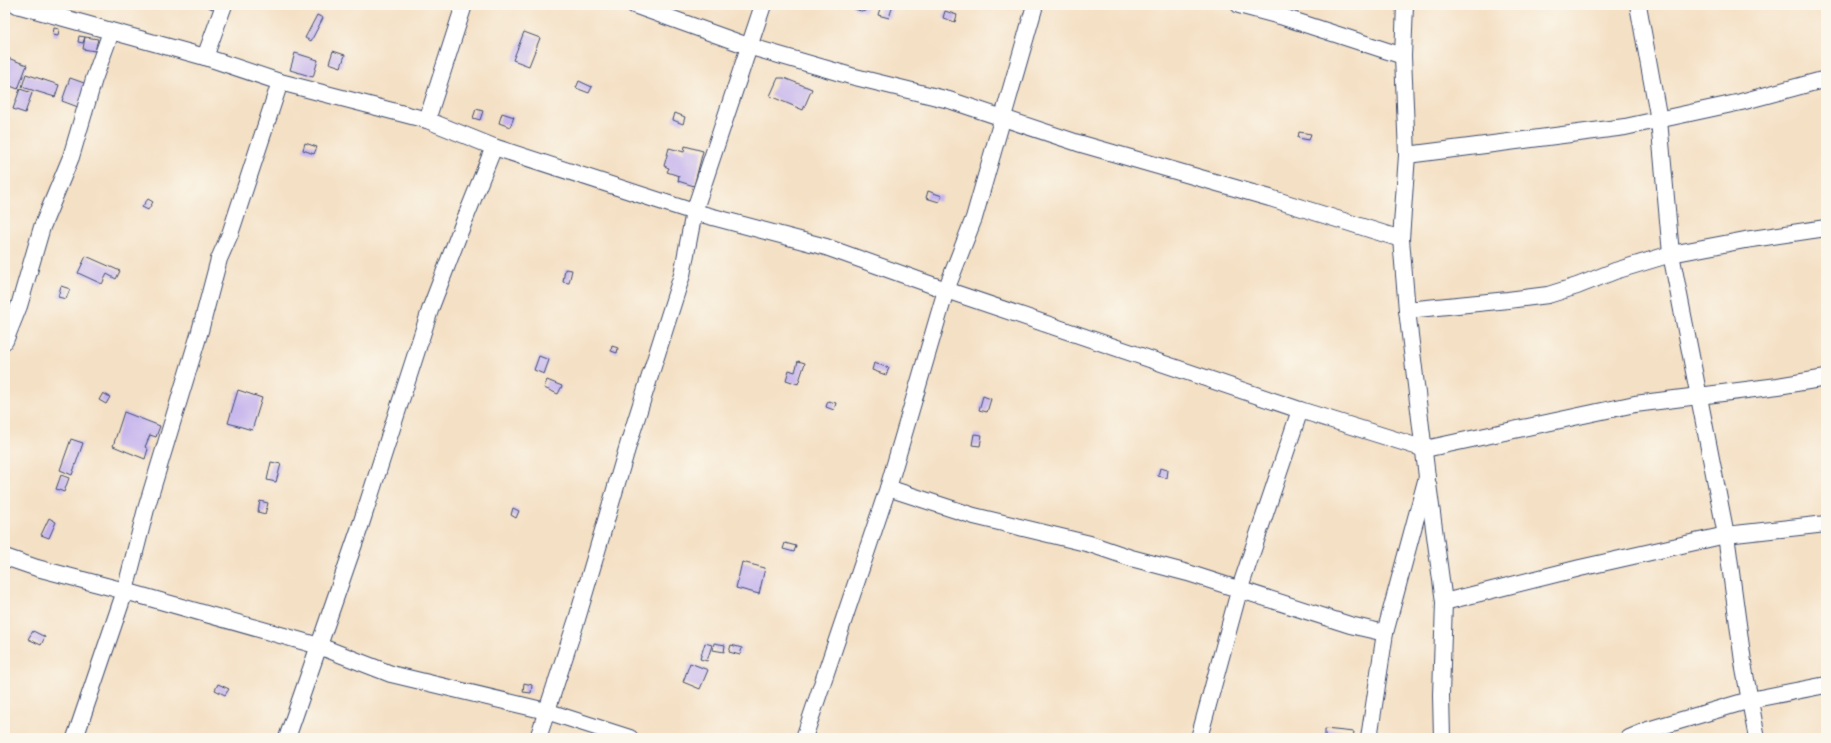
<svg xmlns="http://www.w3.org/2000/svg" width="1831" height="743" font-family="'Playpen Sans',sans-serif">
<rect width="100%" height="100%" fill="#fbf7ec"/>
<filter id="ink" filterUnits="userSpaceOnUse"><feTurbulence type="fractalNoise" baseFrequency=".025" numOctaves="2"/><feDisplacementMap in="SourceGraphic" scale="8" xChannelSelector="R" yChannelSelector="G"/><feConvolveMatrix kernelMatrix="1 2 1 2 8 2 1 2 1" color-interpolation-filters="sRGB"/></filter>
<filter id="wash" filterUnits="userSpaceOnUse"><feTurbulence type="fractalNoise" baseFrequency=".012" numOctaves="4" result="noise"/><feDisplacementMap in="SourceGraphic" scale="16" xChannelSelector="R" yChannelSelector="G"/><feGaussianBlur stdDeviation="0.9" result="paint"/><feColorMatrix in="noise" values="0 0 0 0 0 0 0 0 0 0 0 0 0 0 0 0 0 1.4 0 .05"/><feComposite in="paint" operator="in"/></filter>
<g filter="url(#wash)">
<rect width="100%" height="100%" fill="#f4e0c4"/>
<g id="blocks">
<g fill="#c6b5ed">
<polygon points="206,5 218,5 216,10 205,6"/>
<polygon points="855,5 867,5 865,12 854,9"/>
<polygon points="881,5 893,5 889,18 878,15"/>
<polygon points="945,11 957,15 955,22 943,18"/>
<polygon points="317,15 323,18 311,41 305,38"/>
<polygon points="54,28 59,29 58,36 53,35"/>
<polygon points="524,32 540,38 529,66 513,60"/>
<polygon points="79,36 85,37 83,43 78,42"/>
<polygon points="85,37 98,39 95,51 83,49"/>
<polygon points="333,51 345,55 341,67 329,63"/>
<polygon points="295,53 318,60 313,77 290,70"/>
<polygon points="5,57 27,65 18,89 5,84"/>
<polygon points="26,74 59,85 55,97 22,87"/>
<polygon points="70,78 87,84 78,107 62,101"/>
<polygon points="778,78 784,78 812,89 803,110 770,96"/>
<polygon points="579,81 592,87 589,93 576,88"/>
<polygon points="20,89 32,93 25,113 13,109"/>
<polygon points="476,109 483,111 480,120 473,118"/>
<polygon points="502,113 514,117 510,127 499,123"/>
<polygon points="675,113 685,117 683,124 673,120"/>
<polygon points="1299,132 1311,134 1309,140 1298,138"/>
<polygon points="305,143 317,147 314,154 303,150"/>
<polygon points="685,146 703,151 694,186 678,181 679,176 667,172 669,168 664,166 669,148 684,152"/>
<polygon points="928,191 942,196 939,202 926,198"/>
<polygon points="148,199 153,202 148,210 142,207"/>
<polygon points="86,256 120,271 116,279 107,274 102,284 78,273"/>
<polygon points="565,269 572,270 569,283 563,282"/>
<polygon points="61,286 70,289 66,299 58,297"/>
<polygon points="612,346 618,348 617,353 611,351"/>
<polygon points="539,356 549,360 544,374 534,370"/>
<polygon points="798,361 805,363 798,384 786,380 789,370 795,372"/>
<polygon points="874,363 889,368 886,375 872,370"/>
<polygon points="547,380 562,386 558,394 544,388"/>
<polygon points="238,390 262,398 252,430 228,423"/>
<polygon points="103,393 110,397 106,404 99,400"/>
<polygon points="983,396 991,399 987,412 979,410"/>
<polygon points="828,401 836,403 834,410 826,407"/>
<polygon points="124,412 160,426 156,437 150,435 145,447 148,449 145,459 113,446"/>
<polygon points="974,434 982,435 980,446 972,445"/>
<polygon points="71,439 83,443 72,475 60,470"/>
<polygon points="271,462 281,464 276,482 267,480"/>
<polygon points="1160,468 1168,470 1167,478 1158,476"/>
<polygon points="61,475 69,478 64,492 56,489"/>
<polygon points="260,501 268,503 265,514 258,512"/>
<polygon points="513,508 519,511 516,518 511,515"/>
<polygon points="49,518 56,522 49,538 41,535"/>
<polygon points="785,543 796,546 794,552 783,549"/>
<polygon points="742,562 765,568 759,594 736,588"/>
<polygon points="33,631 45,637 41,645 28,639"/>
<polygon points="705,643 712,645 707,661 700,659"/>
<polygon points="714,643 725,645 724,652 713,650"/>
<polygon points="731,645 742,648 740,655 729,652"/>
<polygon points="690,663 708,670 700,689 683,682"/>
<polygon points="524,683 532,685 531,693 523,692"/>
<polygon points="218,684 229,689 225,695 215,690"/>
<polygon points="1325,729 1354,732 1353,738 1325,738"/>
</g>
</g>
</g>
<g filter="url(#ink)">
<use href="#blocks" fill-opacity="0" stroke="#3c4a6d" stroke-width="1"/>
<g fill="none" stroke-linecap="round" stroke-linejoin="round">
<g stroke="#3c4a6d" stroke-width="18">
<g id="street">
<polyline points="17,5 205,57 280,82 427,120 494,147 694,212 826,247 946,290 1300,410 1425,449 1635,404 1778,386 1826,378"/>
<polyline points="634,5 748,46 851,76 949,100 1078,143 1270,198 1401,239"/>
<polyline points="1239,5 1280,16 1403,56"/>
<polyline points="1638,5 1659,120 1671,254 1726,535 1744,669 1757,738"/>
<polyline points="205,57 224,5"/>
<polyline points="427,120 464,5"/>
<polyline points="1407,155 1625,127 1741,102 1826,79"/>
<polyline points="1407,310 1508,300 1548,295 1577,286 1615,271 1671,254 1745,240 1826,228"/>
<polyline points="5,341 19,306 42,227 71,157 94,79 111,32"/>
<polyline points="1428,484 1444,602 1441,695 1442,738"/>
<polyline points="888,488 974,516 1090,544 1131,558 1188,573 1350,625 1385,633"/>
<polyline points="5,557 37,568 125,591 319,646 391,674 546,711 630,738"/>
<polyline points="1444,602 1580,568 1726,535 1826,524"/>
<polyline points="75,738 125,591 146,509 200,331 219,259 230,234 280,82"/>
<polyline points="287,738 361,524 431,307 459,234 494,147"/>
<polyline points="538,738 577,619 629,442 682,275 694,212 763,5"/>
<polyline points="804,738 888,488 946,290 974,218 1035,5"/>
<polyline points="1199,738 1239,591 1300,410"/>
<polyline points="1369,738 1385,633 1427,477 1407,310 1401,239 1407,155 1403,56 1405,5"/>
<polyline points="1629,738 1648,730 1750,700 1826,685"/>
</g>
</g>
<use href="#street" stroke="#fff" stroke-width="16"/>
</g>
</g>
<rect width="1831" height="743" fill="none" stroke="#fbf7ec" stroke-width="20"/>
</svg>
